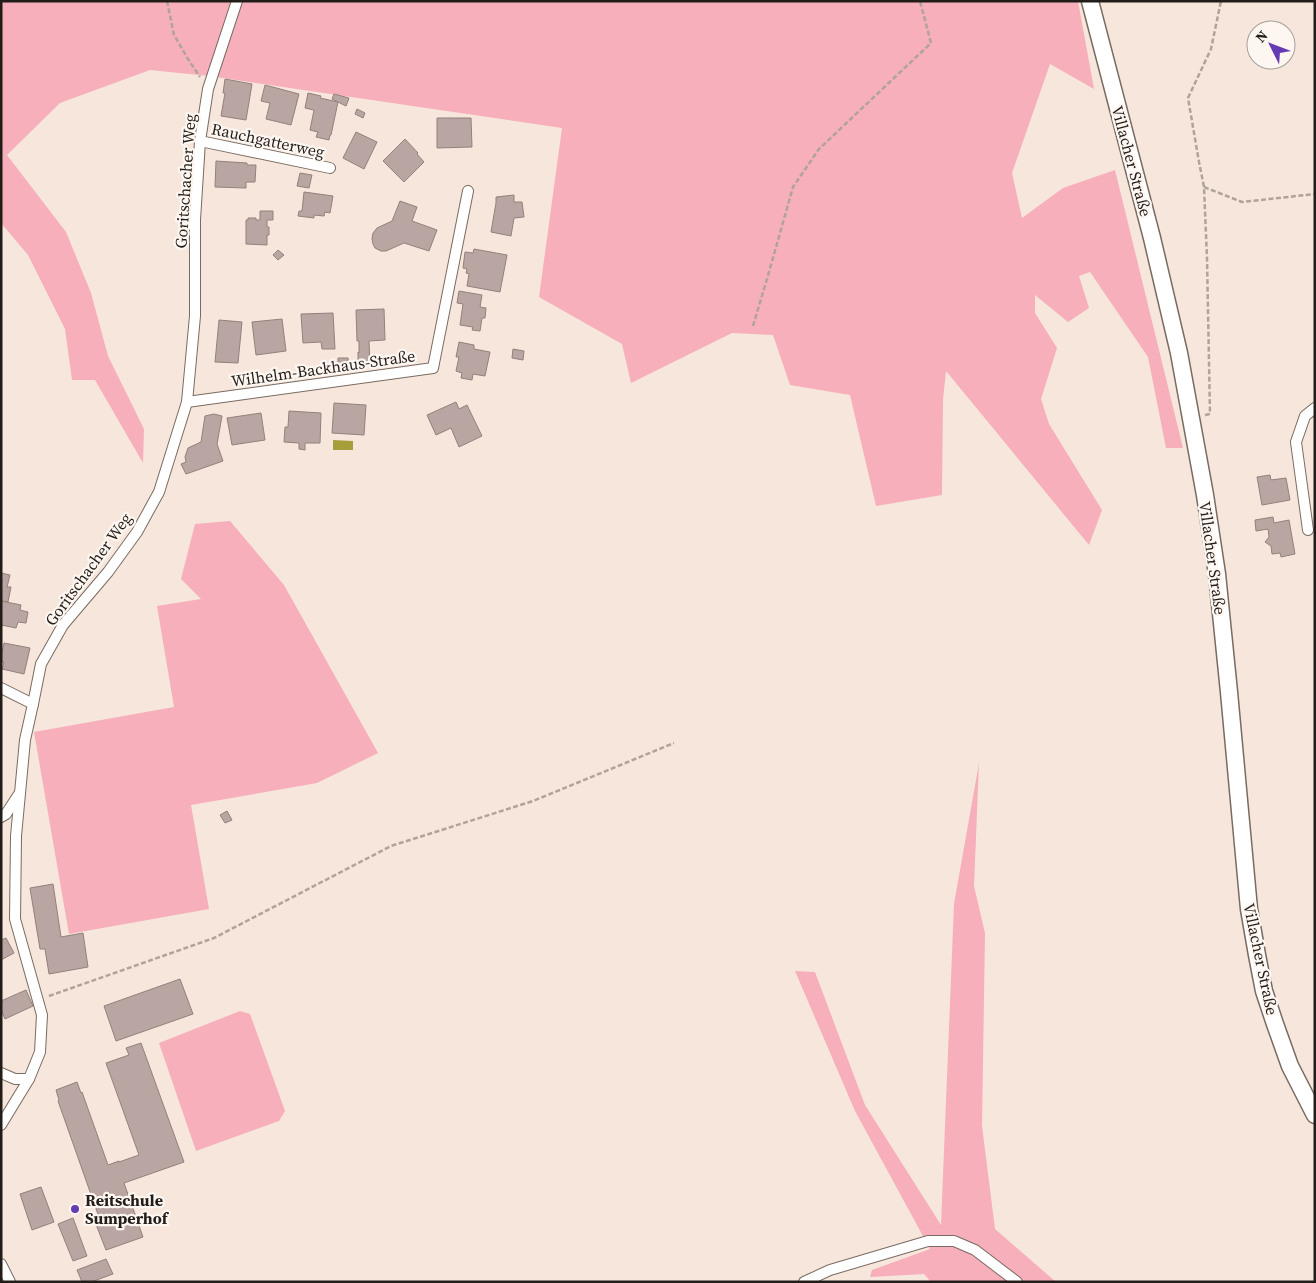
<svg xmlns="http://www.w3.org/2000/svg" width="1316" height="1283" font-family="'Source Serif 4',serif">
<rect width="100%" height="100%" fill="#f7e6db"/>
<g fill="#f6afbb">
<polygon points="1,1 1078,1 1094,89 1050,64 1012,173 1022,218 1063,188 1115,170 1183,448 1166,448 1148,357 1090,272 1079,276 1089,308 1068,322 1035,295 1035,313 1057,348 1041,399 1049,424 1102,510 1089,545 946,371 943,400 942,495 876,506 850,395 790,385 773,335 732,333 631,383 622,344 539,297 562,128 209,76 150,70 60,103 7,155 66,232 91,293 108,356 144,429 143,463 95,380 72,380 65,329 28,255 1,223"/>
<polygon points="230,521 284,585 378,753 317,783 191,805 209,909 69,934 34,732 174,707 157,606 201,599 181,579 195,524"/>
<polygon points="979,763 974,886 985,933 982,1126 995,1229 1056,1282 931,1282 924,1274 870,1277 872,1270 930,1249 855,1111 795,971 815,972 865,1105 941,1225 954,904"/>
<polygon points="240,1011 250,1014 285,1111 279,1121 196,1151 159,1043"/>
</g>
<polygon fill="#a69d3b" points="333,440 353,441 353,450 333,450"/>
<g fill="#b9a5a1" stroke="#94807c">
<polygon points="225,79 252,84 246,120 221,116 225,93 223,93"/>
<polygon points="265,85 299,94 291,125 266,119 270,103 261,101"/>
<polygon points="308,93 321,96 320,98 338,102 331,135 330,135 329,140 316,137 318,132 310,130 314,110 305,108"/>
<polygon points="334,94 349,98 346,106 332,99"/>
<polygon points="357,109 365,113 363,118 355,114"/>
<polygon points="437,118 471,118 472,147 437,148"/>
<polygon points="356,132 377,142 364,169 343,158"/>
<polygon points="405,139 418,153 417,154 424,162 404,182 383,161"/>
<polygon points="216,161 247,163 247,165 256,165 255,182 246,182 246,188 215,187"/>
<polygon points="300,173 312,175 309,188 297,186"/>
<polygon points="304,192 333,196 330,213 325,212 324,216 314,215 314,218 298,216 299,211 302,211"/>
<polygon points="514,195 514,202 522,202 524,217 514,218 511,236 491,232 496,203 496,197"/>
<polygon points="400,201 417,207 412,221 437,230 429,251 404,243 386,251 381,251 375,248 373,244 372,239 373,233 377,228 392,221"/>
<polygon points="260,211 273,211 273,220 267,220 267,227 269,227 269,235 267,235 267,245 246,244 246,220 248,220 248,218 256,218 256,220 260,220"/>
<polygon points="474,249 507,255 500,292 467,286 469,274 466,273 467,269 463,268 465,252 473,253"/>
<polygon points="278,250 284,255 278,260 273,255"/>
<polygon points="459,291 482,295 480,307 486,308 485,318 482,318 480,331 472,330 473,327 460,325 463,304 457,303"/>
<polygon points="384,309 385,340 369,341 370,365 358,365 358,352 359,353 359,341 357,341 356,310"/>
<polygon points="333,313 335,349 322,349 321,342 303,343 301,314"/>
<polygon points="282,319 286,351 256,355 252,322"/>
<polygon points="219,320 242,322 238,363 215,362"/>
<polygon points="459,342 474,345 474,349 490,352 485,376 473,374 472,380 461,378 462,373 456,371 459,357 456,357"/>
<polygon points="513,349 524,351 523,360 512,358"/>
<polygon points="338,358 348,358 349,367 338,368"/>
<polygon points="456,402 459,409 467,405 482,436 459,447 451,428 436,435 427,415"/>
<polygon points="334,403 366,405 364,435 332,433"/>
<polygon points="289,411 321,413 320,443 305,443 305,450 299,449 299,443 284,442 285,427 288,427"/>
<polygon points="261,413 265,440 232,445 227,418"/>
<polygon points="214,414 222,416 217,444 223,461 186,474 181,464 186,462 185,457 188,448 201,442 205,416"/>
<polygon points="1270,475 1271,480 1286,478 1290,500 1262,505 1257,477"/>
<polygon points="1273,517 1274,523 1289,520 1295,554 1281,557 1280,553 1272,554 1271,546 1265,542 1269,537 1268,529 1256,531 1255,520"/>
<polygon points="1,573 10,575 7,587 11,587 8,602 1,601"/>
<polygon points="1,601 21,605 20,610 28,612 26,623 18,622 16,628 1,625"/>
<polygon points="4,643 30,648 24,674 2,669 4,662 1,662 1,657"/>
<polygon points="227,811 232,820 225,823 220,815"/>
<polygon points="53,884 61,937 83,933 88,967 49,974 45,949 40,949 30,888"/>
<polygon points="6,938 14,953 1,960 1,940"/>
<polygon points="180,979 193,1014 116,1041 104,1006"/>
<polygon points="26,990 33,1006 5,1019 1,1010 1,1001"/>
<polygon points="141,1043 184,1162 124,1183 143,1237 106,1250 95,1222 100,1220 58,1101 59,1100 56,1090 77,1082 81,1093 82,1092 108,1165 119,1161 119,1162 139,1155 106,1063 129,1055 126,1048"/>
<polygon points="41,1187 54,1222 32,1230 20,1194"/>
<polygon points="73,1218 87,1256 73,1261 58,1224"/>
<polygon points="106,1259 113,1274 91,1282 82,1282 77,1270"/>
</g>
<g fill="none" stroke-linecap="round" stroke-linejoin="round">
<g stroke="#796b61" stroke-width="12">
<g id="minor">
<polyline points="200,141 330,168"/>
<polyline points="187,402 433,368 468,191"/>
<polyline points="1308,530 1296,442 1305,416 1315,408"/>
<polyline points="1,688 33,704"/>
<polyline points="1,817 6,814 19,794"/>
<polyline points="1,1073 15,1079 29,1079"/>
<polyline points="1,1125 29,1079 40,1052 42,1015 15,919 16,836 25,740 33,704 41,664 63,625 108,572 137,532 159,492 187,402 195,316 195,220 200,141 208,89 237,1"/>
<polyline points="1,1264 10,1282"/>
<polyline points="804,1282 830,1270 928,1241 954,1241 975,1250 1017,1282"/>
</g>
</g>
<g stroke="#796b61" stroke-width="19">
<polyline id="primary" points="1090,1 1152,238 1179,353 1205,495 1217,574 1229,692 1249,909 1257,955 1264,991 1275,1024 1290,1066 1315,1115"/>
</g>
<g stroke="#b0a39a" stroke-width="2.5" stroke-dasharray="5 2.5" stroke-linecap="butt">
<polyline points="167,1 174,35 188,59 200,77"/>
<polyline points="1204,187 1242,202 1315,194"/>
<polyline points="753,326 769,272 793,187 819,149 931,43 920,1"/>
<polyline points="1205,415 1210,414 1207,258 1204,187 1199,162 1188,98 1211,49 1221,1"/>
<polyline points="49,996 214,938 391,846 533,801 674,743"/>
</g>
<use href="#minor" stroke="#fff" stroke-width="10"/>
<use href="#primary" stroke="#fff" stroke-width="16"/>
</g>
<circle fill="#653bb3" stroke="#fdf6f1" stroke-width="2" cx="75" cy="1209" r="5"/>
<g text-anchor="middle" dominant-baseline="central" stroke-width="4.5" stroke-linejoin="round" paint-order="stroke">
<g font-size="16" fill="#231d19" stroke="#fdf6f1">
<text transform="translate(268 140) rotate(12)">Rauchgatterweg</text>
<text transform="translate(1132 161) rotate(75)">Villacher Straße</text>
<text transform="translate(185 181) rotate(-86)">Goritschacher Weg</text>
<text transform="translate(323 368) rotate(-8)">Wilhelm-Backhaus-Straße</text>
<text transform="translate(1213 558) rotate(82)">Villacher Straße</text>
<text transform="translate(88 569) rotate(-54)">Goritschacher Weg</text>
<text transform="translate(1261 959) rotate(78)">Villacher Straße</text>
</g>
<g font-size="16" font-weight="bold" fill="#231d19" stroke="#fdf6f1" text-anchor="start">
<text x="85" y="1200">Reitschule<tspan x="85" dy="18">Sumperhof</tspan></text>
</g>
</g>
<rect width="1316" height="1283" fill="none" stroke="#231d19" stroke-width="5"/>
<g transform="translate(1271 45) rotate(312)"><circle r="24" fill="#fdf6f1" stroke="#a69f9b"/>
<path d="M0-4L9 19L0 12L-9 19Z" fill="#653bb3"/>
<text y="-8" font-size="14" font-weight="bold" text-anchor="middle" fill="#231d19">N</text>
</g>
</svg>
